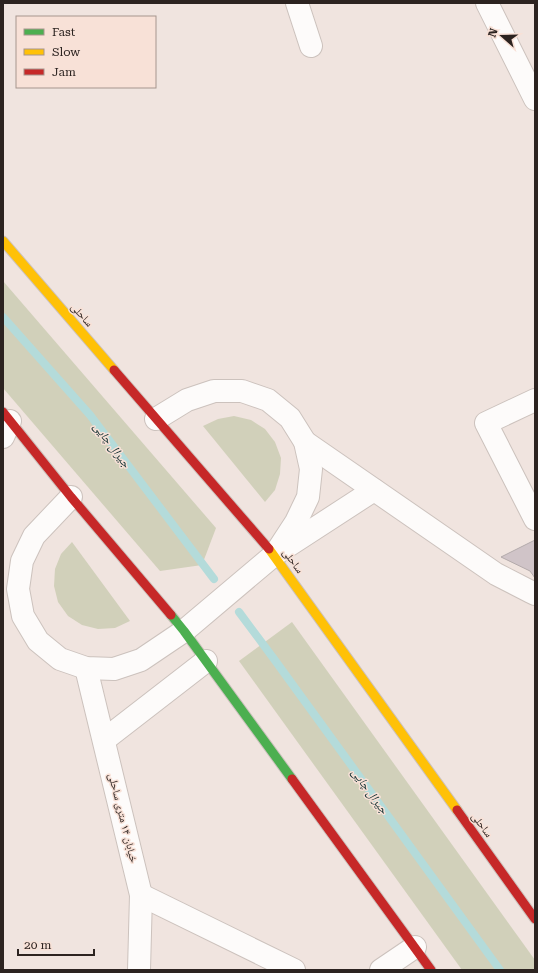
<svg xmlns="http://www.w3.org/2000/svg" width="538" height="973" font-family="'Roboto Serif','Noto Naskh Arabic',serif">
<rect width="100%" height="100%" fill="#f0e4df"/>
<g fill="#d1d0ba">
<polygon points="3,281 216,528 202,565 160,571 3,388"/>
<polygon points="234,416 251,420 265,429 275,442 281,458 280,474 275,490 265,502 203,426 218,419"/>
<polygon points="72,542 130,621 115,628 98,629 82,625 68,616 58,602 54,586 55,569 61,554"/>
<polygon points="292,622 535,960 535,970 462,970 239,661"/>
</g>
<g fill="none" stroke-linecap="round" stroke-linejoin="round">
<g stroke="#b4dbda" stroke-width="8">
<polyline points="3,317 90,415 214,579"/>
<polyline points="239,612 274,659 500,970"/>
</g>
</g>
<polygon fill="#d0c4c8" stroke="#b3aaab" points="535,540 535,578 530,571 501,557"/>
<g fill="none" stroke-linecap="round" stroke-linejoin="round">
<g stroke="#ccc2bd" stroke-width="24">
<g id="street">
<polyline points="297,3 311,46"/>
<polyline points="487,3 535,99"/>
<polyline points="535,400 486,423 535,519"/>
<polyline points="156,419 187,400 214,391 242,391 268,400 290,418 305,442 311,469 308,497 296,522 279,548"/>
<polyline points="3,437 10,421"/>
<polyline points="305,442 496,574 531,592 535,594"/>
<polyline points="71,497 34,536 22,561 18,589 23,616 38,641 60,659 86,668 114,669 141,660 184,631 274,555 374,490"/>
<polyline points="86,668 141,895 139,970"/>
<polyline points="104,740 206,661"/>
<polyline points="141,895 294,970"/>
<polyline points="381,970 415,947"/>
</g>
</g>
<g stroke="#ccc2bd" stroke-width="11">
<polyline id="fast" points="171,615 184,631 292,779"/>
</g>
<g stroke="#ccc2bd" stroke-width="11">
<g id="slow">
<polyline points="3,241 114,370"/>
<polyline points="269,549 457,810"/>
</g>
</g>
<g stroke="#ccc2bd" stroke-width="11">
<g id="jam">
<polyline points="114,370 269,549"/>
<polyline points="3,412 71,497 171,615"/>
<polyline points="292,779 431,970"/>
<polyline points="457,810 535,919"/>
</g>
</g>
<use href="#street" stroke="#fdfbfa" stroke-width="22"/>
<use href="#fast" stroke="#4caf50" stroke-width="9"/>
<use href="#slow" stroke="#ffc107" stroke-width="9"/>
<use href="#jam" stroke="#c62828" stroke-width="9"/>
</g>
<g text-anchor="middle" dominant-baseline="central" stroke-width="3" stroke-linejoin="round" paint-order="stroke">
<g font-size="11" fill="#2c2320" stroke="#f8e1d7">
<text transform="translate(82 315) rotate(49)">ساحلی</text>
<text transform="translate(293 561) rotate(54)">ساحلی</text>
<text transform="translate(123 818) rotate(76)">خیابان ۱۴ متری ساحلی</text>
<text transform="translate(482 825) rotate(54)">ساحلی</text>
</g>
<g font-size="12" font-style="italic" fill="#123132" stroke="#f8e1d7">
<text transform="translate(112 445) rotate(53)">جیرال چایی</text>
<text transform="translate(370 791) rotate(54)">جیرال چایی</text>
</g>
</g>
<rect width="538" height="973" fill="none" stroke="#2c2320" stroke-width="8"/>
<rect x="16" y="16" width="140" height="72" fill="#f8e1d7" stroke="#a6958e"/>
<rect x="24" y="29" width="20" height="6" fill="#4caf50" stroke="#a6958e"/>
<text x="52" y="36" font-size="12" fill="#2c2320">Fast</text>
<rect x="24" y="49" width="20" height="6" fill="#ffc107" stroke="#a6958e"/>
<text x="52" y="56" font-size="12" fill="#2c2320">Slow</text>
<rect x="24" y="69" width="20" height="6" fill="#c62828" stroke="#a6958e"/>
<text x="52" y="76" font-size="12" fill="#2c2320">Jam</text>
<g transform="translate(502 36) rotate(290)" stroke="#f8e1d7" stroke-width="3" paint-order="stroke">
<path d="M0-3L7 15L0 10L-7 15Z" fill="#2c2320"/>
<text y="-6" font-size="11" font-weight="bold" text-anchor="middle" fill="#2c2320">N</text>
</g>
<path d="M18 949v6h76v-6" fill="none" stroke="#2c2320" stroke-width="2"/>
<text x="24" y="949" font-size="12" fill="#2c2320" stroke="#f8e1d7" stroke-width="3" paint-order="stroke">20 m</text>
</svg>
